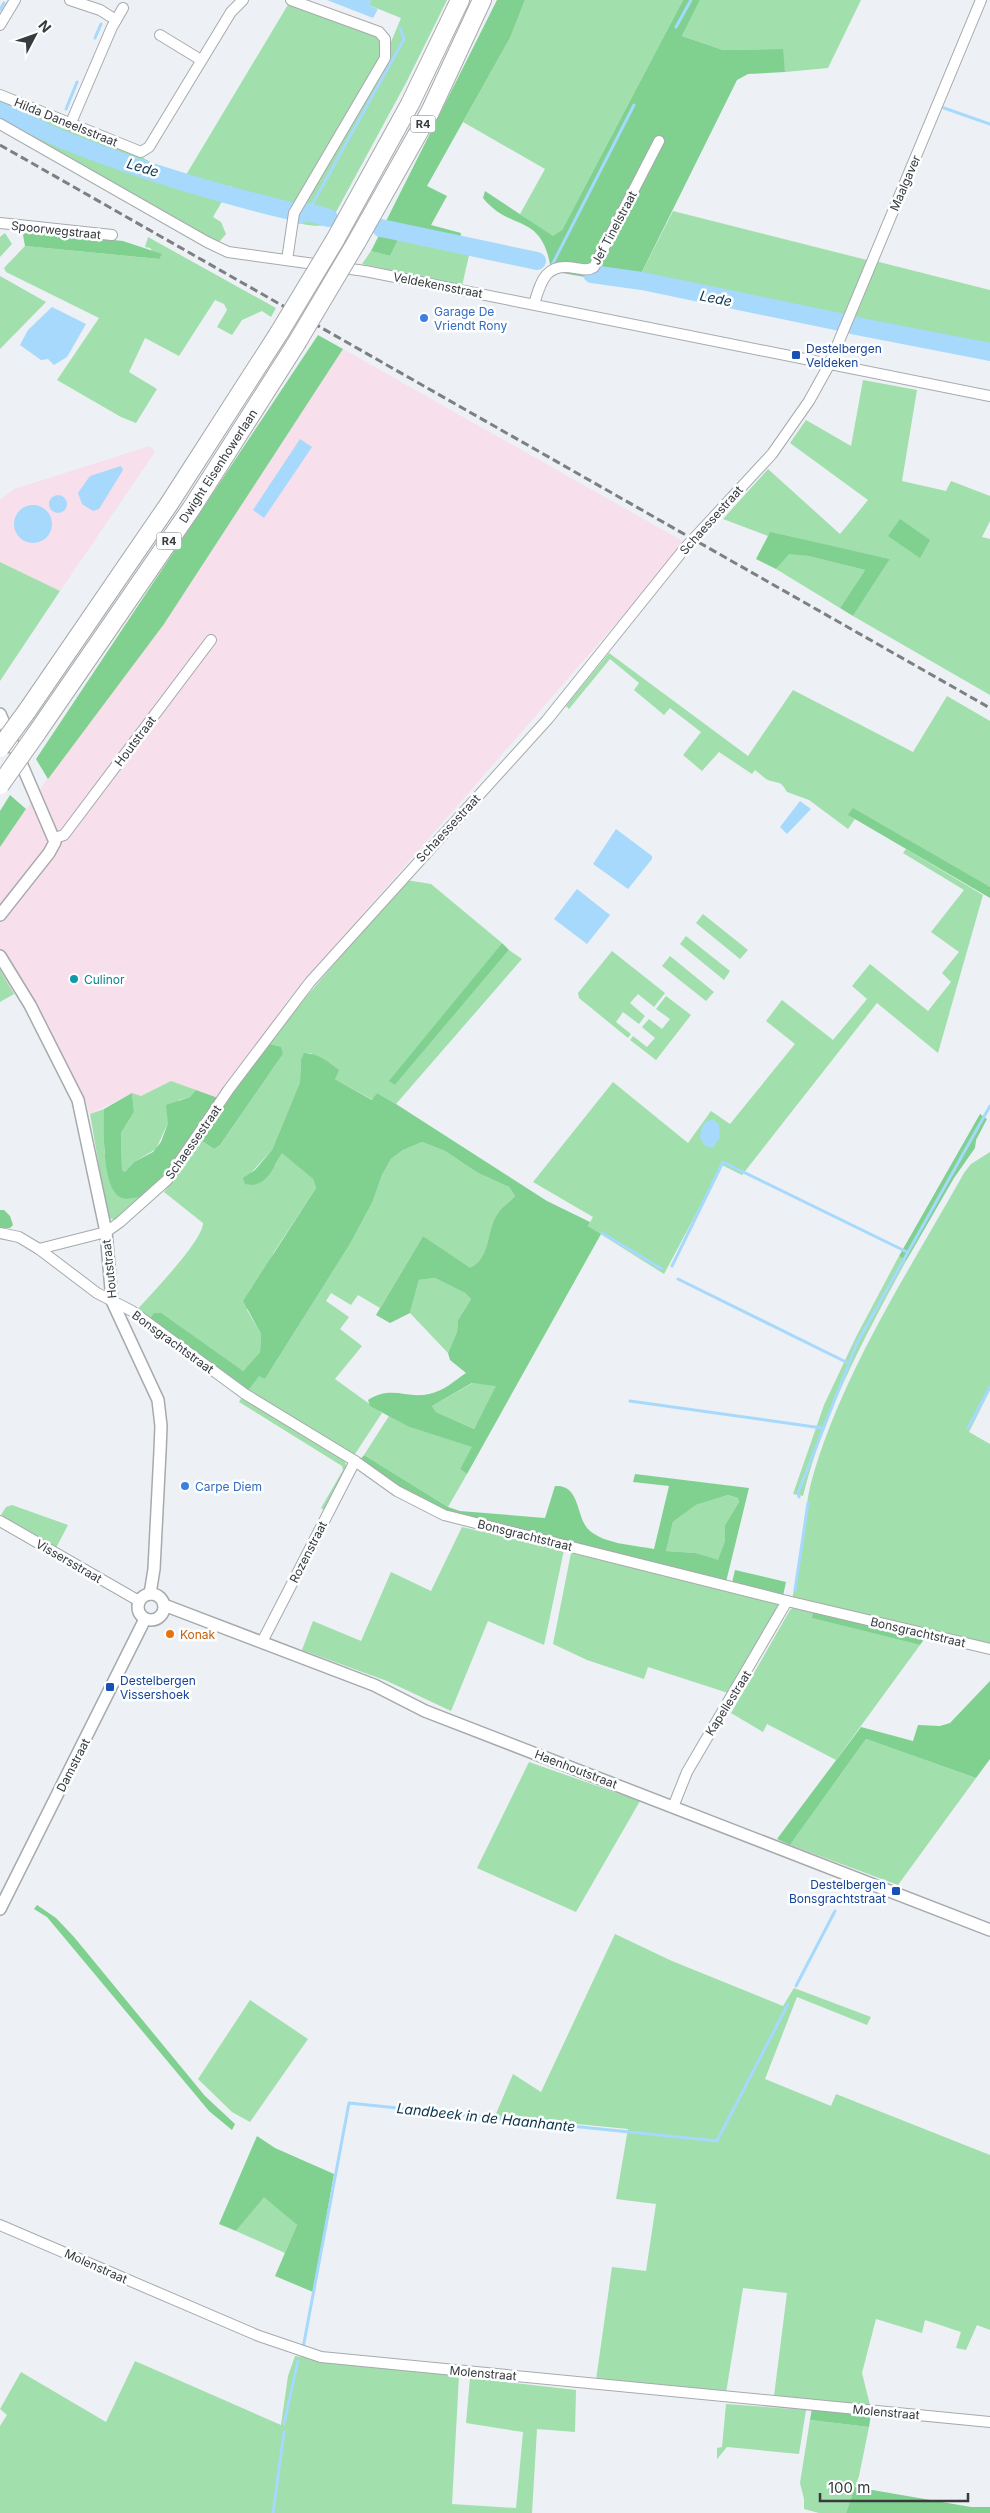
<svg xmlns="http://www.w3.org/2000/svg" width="990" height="2513" font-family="Inter,sans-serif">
<rect width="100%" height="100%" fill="#edf1f5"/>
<g fill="#f7dfeb">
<polygon points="343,349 686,543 289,999 218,1098 171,1081 141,1096 132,1093 90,1114 84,1098 35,1001 26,988 14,994 0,970 0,847 55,768 164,624"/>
<polygon points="150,446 155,452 60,591 0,562 0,500 14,489"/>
</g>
<g fill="#a1dfac">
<path d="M371 0H447L407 81 329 225C293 231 261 203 231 186L213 217 221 222 226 234 220 241H214L0 121V99L136 154 183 180 289 3 391 42 401 18 369 5Z"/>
<polygon points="525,0 683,0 562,230 553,237 520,214 545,169 463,122 510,38"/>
<polygon points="700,0 861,0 828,68 785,72 782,49 723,50 682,36"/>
<polygon points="673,211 867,260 838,329 635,286"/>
<polygon points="5,233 12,244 0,257 0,237"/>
<polygon points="401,234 470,251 462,286 362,264 371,251 390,256"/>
<polygon points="148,237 276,308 271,317 262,311 242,320 232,335 217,327 227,310 224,304 215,300 179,356 145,338 129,372 157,389 136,423 121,417 57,380 99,318 6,272 4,268 25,246 159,259 150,248 145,247"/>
<polygon points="875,261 990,290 990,356 850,329"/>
<polygon points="0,276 46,302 0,349"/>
<polygon points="863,380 917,390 902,481 946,491 951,481 990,496 990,521 982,537 990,539 990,695 853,616 890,559 770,533 768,536 723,519 768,469 840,534 868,500 790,443 806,420 851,446"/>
<polygon points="789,553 808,556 865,570 840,608 776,569"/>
<polygon points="0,562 60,591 0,681"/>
<path d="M609 653 748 756 793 690 913 752 947 696 990 721V887L848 815 855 819 848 829 809 800 787 792C780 780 780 784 768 780 764 778 759 773 755 770L752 774 719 752 702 771 683 755 701 732 670 708 664 715 634 690 639 683 610 659 569 709 566 706Z"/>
<polygon points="906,849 983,895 938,1053 877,1003 742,1175 722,1165 664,1274 588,1226 593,1217 533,1182 613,1082 688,1143 711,1111 730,1124 795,1044 766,1021 782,1000 833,1040 867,999 852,986 870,964 928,1011 951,982 942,973 959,952 931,932 964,890 903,853"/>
<path d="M406 880 431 884 502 943 390 1081 395 1085 509 950 522 959 396 1104 377 1093 373 1100 335 1079 311 1053 304 1054 301 1059 300 1082 272 1150 249 1175 275 1166 282 1152 313 1179 316 1188 274 1252 247 1310 261 1334 260 1352 243 1371 136 1311C150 1295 203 1241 203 1223L164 1192 202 1141 214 1149 220 1145 283 1054 269 1044 277 1031Z"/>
<polygon points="703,914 748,950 740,959 696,923"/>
<polygon points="686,936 730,971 724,980 680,944"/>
<polygon points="612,951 665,993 654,1007 638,994 630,1003 645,1016 639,1024 623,1012 616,1022 631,1034 628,1038 579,998 578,993"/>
<polygon points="670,956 714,992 706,1001 662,966"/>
<polygon points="0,970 14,994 0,1002"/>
<polygon points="666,996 691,1015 656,1060 630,1040 633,1036 647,1047 655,1038 642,1027 649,1019 662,1029 670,1019 656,1009"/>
<polygon points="171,1081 196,1090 190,1097 179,1100 168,1114 168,1123 156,1149 134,1162 125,1172 122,1170 121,1133 134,1112 132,1093 141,1096"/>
<polygon points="104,1109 104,1150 108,1174 145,1196 117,1220 108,1218 90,1114"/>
<path d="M422 1142 445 1151 478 1173 509 1187 515 1196C510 1202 502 1207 498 1213 486 1229 491 1259 470 1269L423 1236 380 1308 358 1295 351 1305 331 1293 326 1301 349 1317 340 1329 362 1346 335 1379 382 1413 355 1454 351 1455 248 1391 259 1375 265 1379 350 1244 373 1201 382 1175 391 1159 403 1150Z"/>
<path d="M990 1152V1390L969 1432 990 1444V1645L792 1599C795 1584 799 1569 801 1554 805 1530 805 1506 811 1483 841 1374 909 1271 964 1173L971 1164Z"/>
<path d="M899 1256 906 1261C865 1336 824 1412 803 1496L793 1494 824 1405 856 1337Z"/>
<polygon points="435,1278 465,1293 471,1299 458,1320 457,1332 448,1353 410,1313 419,1280"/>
<polygon points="473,1383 497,1385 474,1429 436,1412 432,1406"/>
<polygon points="242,1397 345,1461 347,1470 324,1510 321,1508 343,1470 342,1466 239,1402"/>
<polygon points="389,1416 409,1427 473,1447 460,1469 467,1474 448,1507 364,1455"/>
<polygon points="728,1495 738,1498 739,1502 725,1525 725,1541 718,1561 696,1553 666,1551 673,1522 696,1505"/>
<polygon points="12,1505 68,1525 56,1548 1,1515 6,1507"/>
<polygon points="462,1527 564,1550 544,1645 488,1621 451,1711 387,1681 302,1650 313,1621 361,1641 391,1572 431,1591"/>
<polygon points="571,1553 776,1601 780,1607 728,1693 648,1667 644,1679 587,1660 553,1644"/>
<polygon points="794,1607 814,1610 813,1618 920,1645 836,1760 767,1724 763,1732 731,1713 790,1610"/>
<polygon points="866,1739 976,1778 898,1885 790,1845"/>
<polygon points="529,1762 640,1801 576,1912 477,1868"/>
<polygon points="615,1934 672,1961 783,2006 794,1988 871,2017 867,2025 797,1997 765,2079 831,2106 836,2094 990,2155 990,2330 977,2325 966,2350 956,2348 961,2332 925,2320 922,2333 876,2319 862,2373 870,2405 774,2396 787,2293 743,2288 726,2393 596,2380 612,2267 646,2271 656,2204 616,2199 628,2129 495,2116 513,2074 541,2092"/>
<polygon points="250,2000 308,2039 250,2122 232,2112 198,2079"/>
<polygon points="264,2196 297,2225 285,2253 236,2231"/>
<polygon points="295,2356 459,2376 452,2504 516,2508 523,2432 466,2423 470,2378 576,2390 575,2432 537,2429 532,2513 0,2513 0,2426 7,2415 0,2409 21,2372 106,2422 135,2361 281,2425 288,2376"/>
<polygon points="726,2404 806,2410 799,2454 727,2447 717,2459 717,2448 722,2447"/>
<polygon points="810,2420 869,2427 859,2476 846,2513 819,2513 804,2509 804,2499 800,2483"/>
</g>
<g fill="#80d090" fill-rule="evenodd">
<polygon points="497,0 525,0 510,38 427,186 447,196 431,225 461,233 459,248 401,234 390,256 371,251"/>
<path d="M683 0H700L682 36 723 50 783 49 785 72 748 74 737 80 635 286 551 271C543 211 511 233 483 198L485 191 553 236 562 230Z"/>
<polygon points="27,231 123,241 162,254 159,259 25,246 23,235"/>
<polygon points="318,335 343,349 164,624 48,779 36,759"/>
<polygon points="900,519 930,540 920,558 888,536"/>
<polygon points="770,532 890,559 853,616 840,608 865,570 808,556 789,554 776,569 756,559"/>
<polygon points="10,795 26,809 0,847 0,811"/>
<polygon points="853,808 990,887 990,898 848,815"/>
<polygon points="502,943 509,950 395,1085 389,1081"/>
<polygon points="269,1044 281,1047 283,1054 220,1145 214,1149 202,1141 205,1134 264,1047"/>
<path d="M304 1053C318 1053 328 1062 339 1070L335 1079 372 1100 377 1093 396 1104 547 1201 590 1222 588 1226 601 1234 467 1474 460 1469 472 1447 409 1427 370 1406 368 1400C391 1385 407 1399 429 1394 444 1391 454 1381 466 1373L450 1360 448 1353 457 1332 458 1320 471 1299 465 1293 435 1278 419 1280 410 1313 390 1323 376 1315 423 1236 470 1268C491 1259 486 1229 498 1213 502 1207 510 1202 515 1196L509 1187 478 1173 445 1151 422 1142 403 1150 391 1159 382 1175 373 1201 350 1244 265 1379 259 1376 248 1391 149 1321 154 1313H161L243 1371 260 1352 261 1334 243 1301 316 1188 313 1179 282 1153C273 1167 267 1189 245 1184L243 1178 255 1170 272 1150 300 1082 301 1059ZM472 1383 496 1386 474 1429 436 1412 432 1406Z"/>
<path d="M196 1090 218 1098 169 1169 145 1196C138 1197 129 1200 122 1198 101 1190 104 1127 104 1109L132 1093 134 1112 121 1133 122 1170 125 1172 134 1162 153 1152 161 1142 168 1123 166 1105 190 1097Z"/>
<polygon points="980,1114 987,1119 976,1140 975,1148 954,1178 906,1261 899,1256"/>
<polygon points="0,1210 4,1210 10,1216 13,1225 10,1228 0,1228"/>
<path d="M364 1455 448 1507 460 1511 545 1518 555 1486C580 1484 576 1516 588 1529 603 1544 633 1545 654 1549L669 1486 633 1482 635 1474 749 1488 726 1582 582 1544 458 1516 430 1506 359 1461ZM728 1495 738 1498 739 1502 725 1525V1541L718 1560 696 1553 666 1551 673 1522 696 1505Z"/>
<polygon points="735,1570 786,1582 783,1596 732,1583"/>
<polygon points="814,1610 925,1638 920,1645 812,1618"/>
<polygon points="990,1681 990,1759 976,1778 866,1739 790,1845 777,1839 861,1727 913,1741 918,1725 940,1726 950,1723"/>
<polygon points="37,1905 56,1918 74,1937 205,2096 235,2124 232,2130 209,2111 47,1917 34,1909"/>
<polygon points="257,2136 275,2148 334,2174 313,2292 275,2276 297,2225 264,2197 236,2231 219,2224"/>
<polygon points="812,2408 871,2414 869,2427 810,2420"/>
<polygon points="855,2487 971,2507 990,2507 990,2513 846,2513"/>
</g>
<g fill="#a6d9fc">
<polygon points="327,0 371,0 369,5 378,9 373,18"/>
<polygon points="52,307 86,324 67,357 54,365 48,359 41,360 20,345 28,330"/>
<polygon points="300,439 312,447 264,518 253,510"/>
<polygon points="121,466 123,470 99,509 93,511 82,504 78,493 90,476"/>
<circle cx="58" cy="504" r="9"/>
<circle cx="33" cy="524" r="19"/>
<polygon points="800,801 811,809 787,834 780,827"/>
<polygon points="616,829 652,856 652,859 628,889 593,864"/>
<polygon points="577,889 610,915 587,944 554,919"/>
<path d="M713 1119 719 1125 720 1137 713 1148 705 1146 700 1138C700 1129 704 1120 713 1119Z"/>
</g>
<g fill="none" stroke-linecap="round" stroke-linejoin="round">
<g stroke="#a6d9fc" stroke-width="3">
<polyline points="0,10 4,3"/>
<polyline points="676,27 691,0"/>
<polyline points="95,38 101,24"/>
<polyline points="944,108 990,124"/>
<polyline points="66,109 77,82"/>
<polyline points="308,212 404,39 400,28"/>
<polyline points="552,265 634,105"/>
<polyline points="602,1233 662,1269"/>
<polyline points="672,1266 723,1162 907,1252"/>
<polyline points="678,1279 848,1363"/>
<polyline points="630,1401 822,1428"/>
<polyline points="968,1428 990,1387"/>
<polyline points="799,1497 798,1493 857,1343 990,1106"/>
<polyline points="795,1590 808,1503"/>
<polyline points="796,1986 835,1911"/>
<polyline points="303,2348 349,2103 717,2141 788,2004"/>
<polyline points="284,2424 298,2361"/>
<polyline points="273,2513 284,2432"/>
</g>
<g stroke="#a6d9fc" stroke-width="18">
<path d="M0 111C22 120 44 132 66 141 139 170 215 193 291 211"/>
<polyline points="299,215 308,212 329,218"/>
<polyline points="381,228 537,261"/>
<polyline points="592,274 642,281 840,322"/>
<polyline points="851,325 990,352"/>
</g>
<g stroke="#a6aaad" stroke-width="12">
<g id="minor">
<polyline points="70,0 100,10 116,20"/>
<polyline points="0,25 15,0"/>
<polyline points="160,35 201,60"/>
<polyline points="0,95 141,152 149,147 231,12 243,0"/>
<polyline points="0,124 207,242 228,252 365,271 990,396"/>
<polyline points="70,125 112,27 123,8"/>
<polyline points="0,223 112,235"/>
<polyline points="287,260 294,213 385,58 385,39 379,32 291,0"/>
<path d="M534 304C541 281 546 262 575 268 582 269 588 271 594 267L659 141"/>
<polyline points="55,838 64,835 211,640"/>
<polyline points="0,1233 19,1237 39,1249 97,1293 132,1311 245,1394 355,1461 397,1491 444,1515 787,1601 990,1649"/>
<polyline points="39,1249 106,1232 120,1222 167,1180 229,1089 310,982 547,720 685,548 772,454 809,401 829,365 981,0"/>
<polyline points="0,1521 139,1601"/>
<polyline points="262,1642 355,1461"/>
<polyline points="673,1807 687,1772 787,1601"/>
<polyline points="0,2225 259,2336 321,2357 990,2422"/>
</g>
</g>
<g stroke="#a6aaad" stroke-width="14">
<g id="tertiary">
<polyline points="0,714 55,842 49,853 0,915"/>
<polyline points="0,956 30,1005 78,1100 106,1232 112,1301 158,1400 161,1426 160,1451 154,1569 150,1594"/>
<circle cx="151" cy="1607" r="13"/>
<polyline points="164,1605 374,1685 425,1711 990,1930"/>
<polyline points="0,1909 145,1619"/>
</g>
</g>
<g stroke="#a6aaad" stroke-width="20">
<g id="motorway">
<polyline points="335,240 410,104 460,0"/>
<polyline points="356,243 430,112 482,0"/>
<polyline points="27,711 169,504 279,333"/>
<polyline points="36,734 191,509 296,344"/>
</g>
</g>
<use href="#minor" stroke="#fff" stroke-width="10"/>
<use href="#tertiary" stroke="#fff" stroke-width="11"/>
<use href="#motorway" stroke="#fff" stroke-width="18"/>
<polyline stroke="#7d8082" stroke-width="3" stroke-dasharray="8 4" stroke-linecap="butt" points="0,145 990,708"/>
<g stroke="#a6aaad" stroke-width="20" stroke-linecap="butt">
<g id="motorway-bridge">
<polyline points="279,333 335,240"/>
<polyline points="296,344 356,243"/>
<polyline points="0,748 27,711"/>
<polyline points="0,785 36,734"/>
</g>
</g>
<use href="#motorway-bridge" stroke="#fff" stroke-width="18"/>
</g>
<g fill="#3f7fe0" stroke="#fdfeff" stroke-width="2">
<circle cx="424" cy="318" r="5"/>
<circle cx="185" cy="1486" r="5"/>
</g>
<g fill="#1a4fb4" stroke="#fdfeff" stroke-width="2">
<rect x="791" y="350" width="10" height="10" rx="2.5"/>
<rect x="105" y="1682" width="10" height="10" rx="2.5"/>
<rect x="891" y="1886" width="10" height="10" rx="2.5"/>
</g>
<circle fill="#0f9aa8" stroke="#fdfeff" stroke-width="2" cx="74" cy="979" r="5"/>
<circle fill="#e8710a" stroke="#fdfeff" stroke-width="2" cx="170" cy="1634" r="5"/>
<g text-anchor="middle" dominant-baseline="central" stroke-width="5" stroke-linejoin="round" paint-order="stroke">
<g fill="#fdfeff" stroke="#737576" stroke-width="1">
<rect x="410.5" y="115.5" width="25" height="17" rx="4"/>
<rect x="156.5" y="532.5" width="25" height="17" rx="4"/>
</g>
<g font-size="11" font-weight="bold" fill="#383a3b">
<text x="423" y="124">R4</text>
<text x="169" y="541">R4</text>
</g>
<g font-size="12" fill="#383a3b" stroke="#fdfeff">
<text transform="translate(66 122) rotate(22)">Hilda Daneelsstraat</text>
<text transform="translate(905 183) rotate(-67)">Maalgaver</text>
<text transform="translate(614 228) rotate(-62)">Jef Tinelstraat</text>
<text transform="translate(56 230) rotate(6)">Spoorwegstraat</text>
<text transform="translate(438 285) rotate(11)">Veldekensstraat</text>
<text transform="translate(218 466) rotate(-57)">Dwight Eisenhowerlaan</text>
<text transform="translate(711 520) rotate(-48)">Schaessestraat</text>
<text transform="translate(135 741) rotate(-53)">Houtstraat</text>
<text transform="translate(448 828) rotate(-47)">Schaessestraat</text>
<text transform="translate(193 1142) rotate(-55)">Schaessestraat</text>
<text transform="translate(109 1269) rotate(-96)">Houtstraat</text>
<text transform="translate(173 1342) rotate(36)">Bonsgrachtstraat</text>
<text transform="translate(525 1535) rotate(14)">Bonsgrachtstraat</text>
<text transform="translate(308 1552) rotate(-63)">Rozenstraat</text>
<text transform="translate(69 1561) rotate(30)">Vissersstraat</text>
<text transform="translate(918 1632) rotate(13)">Bonsgrachtstraat</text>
<text transform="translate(728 1703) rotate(-58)">Kapellestraat</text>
<text transform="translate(73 1765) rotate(-63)">Damstraat</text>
<text transform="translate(576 1769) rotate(21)">Haenhoutstraat</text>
<text transform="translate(96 2266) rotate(24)">Molenstraat</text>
<text transform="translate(483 2373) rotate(5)">Molenstraat</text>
<text transform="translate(886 2412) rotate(5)">Molenstraat</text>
</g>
<g font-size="12" fill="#366cbe" stroke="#fdfeff" text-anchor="start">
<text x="434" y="311">Garage De<tspan x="434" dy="14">Vriendt Rony</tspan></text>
<text x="195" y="1486">Carpe Diem</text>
</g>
<g font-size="12" fill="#164399" stroke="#fdfeff" text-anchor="start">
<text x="806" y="348">Destelbergen<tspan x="806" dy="14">Veldeken</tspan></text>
<text x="120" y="1680">Destelbergen<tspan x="120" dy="14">Vissershoek</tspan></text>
<text x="886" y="1884" text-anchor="end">Destelbergen<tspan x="886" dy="14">Bonsgrachtstraat</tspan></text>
</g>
<g font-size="12" fill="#0d838f" stroke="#fdfeff" text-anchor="start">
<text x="84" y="979">Culinor</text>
</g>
<g font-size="12" fill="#c56008" stroke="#fdfeff" text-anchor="start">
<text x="180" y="1634">Konak</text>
</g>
<g font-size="14" font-style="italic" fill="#0c354c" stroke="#fdfeff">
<text transform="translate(143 167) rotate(17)">Lede</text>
<text transform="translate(716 298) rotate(11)">Lede</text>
<text transform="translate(486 2117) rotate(6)">Landbeek in de Haanhante</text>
</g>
</g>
<g transform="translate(35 35) rotate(49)" stroke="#fdfeff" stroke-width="4" paint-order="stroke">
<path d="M0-4L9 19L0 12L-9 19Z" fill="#383a3b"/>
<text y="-8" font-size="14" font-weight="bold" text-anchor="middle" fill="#383a3b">N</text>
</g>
<path d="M820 2493v8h148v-8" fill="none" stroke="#383a3b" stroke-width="2.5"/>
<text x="828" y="2493" font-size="15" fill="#383a3b" stroke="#fdfeff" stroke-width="4" paint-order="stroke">100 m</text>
</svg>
